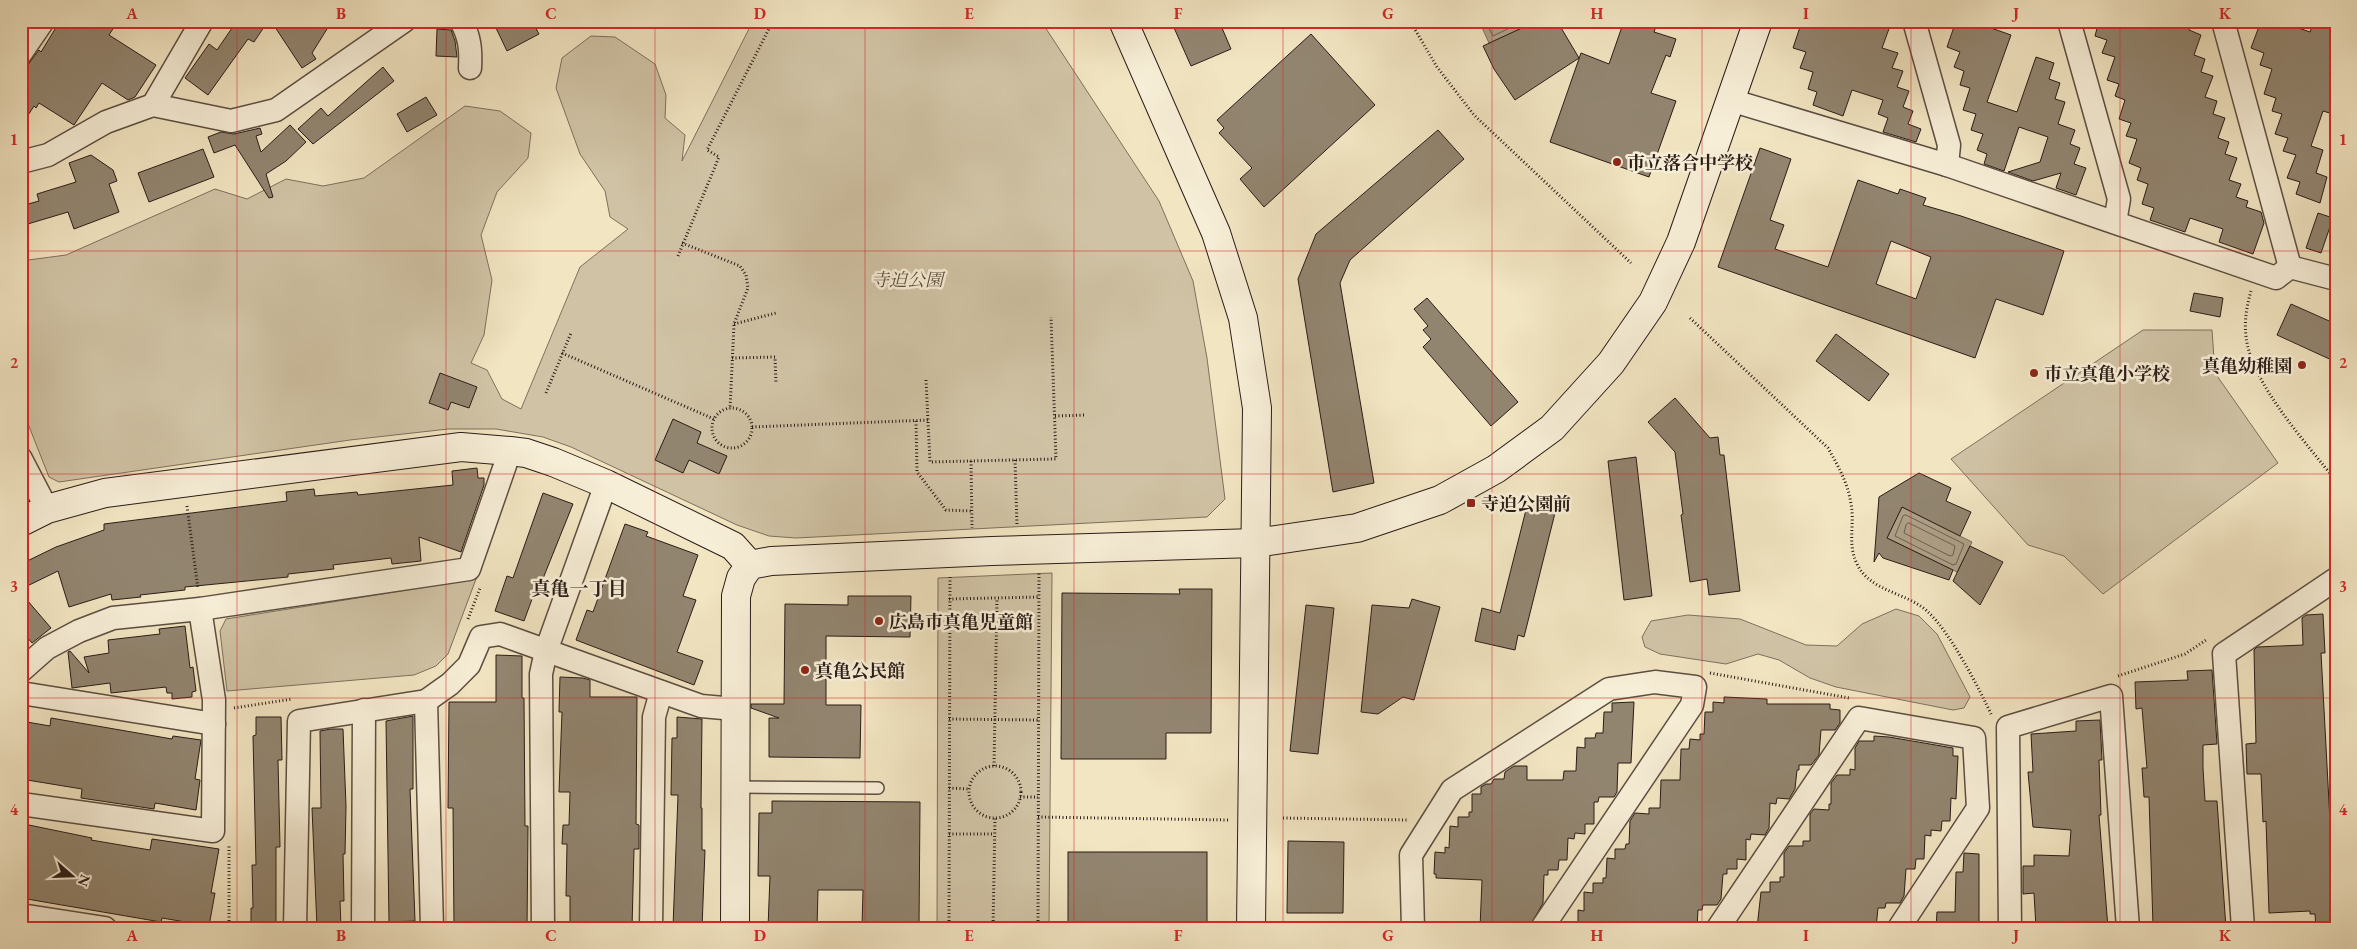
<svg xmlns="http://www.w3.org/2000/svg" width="2357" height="949" font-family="'EB Garamond','Noto Serif JP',serif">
<rect width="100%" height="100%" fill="#f2e5c2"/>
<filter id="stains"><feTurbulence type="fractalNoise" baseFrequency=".004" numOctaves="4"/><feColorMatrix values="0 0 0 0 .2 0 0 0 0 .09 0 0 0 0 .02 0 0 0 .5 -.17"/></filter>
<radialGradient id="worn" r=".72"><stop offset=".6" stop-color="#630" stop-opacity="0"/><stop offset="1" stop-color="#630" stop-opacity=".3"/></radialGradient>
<g fill="#d0c3a5" stroke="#7d705e">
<polygon points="753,21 1041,21 1159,201 1193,281 1207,358 1225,499 1207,517 796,538 769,536 737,525 571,447 543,437 496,429 448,429 350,440 59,482 49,477 21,406 21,261 66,255 215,189 247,199 286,179 323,186 364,178 465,106 500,111 531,133 528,158 497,192 481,235 492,280 484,335 471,363 487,370 502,399 521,409 580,267 628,229 610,217 605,191 580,154 556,88 562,58 591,36 615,37 655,64 666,95 665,118 685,135 682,161"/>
<polygon points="2143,330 2212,330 2215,373 2278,463 2103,594 2064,556 2028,545 1951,459"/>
<polygon points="1052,573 1049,928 937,928 938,578"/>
<polygon points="476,579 448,654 436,666 414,675 227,691 220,631 226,619"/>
<polygon points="1896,609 1919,616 1937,634 1970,697 1964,708 1953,710 1836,687 1810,678 1779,660 1758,654 1726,664 1660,654 1645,647 1642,637 1651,621 1688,615 1740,619 1806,645 1837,646 1862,624"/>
</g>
<g fill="#aea188" stroke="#796c5b">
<polygon points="1479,21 1529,21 1530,25 1489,43"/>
<polygon points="1902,507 1972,542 1957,572 1887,538"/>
</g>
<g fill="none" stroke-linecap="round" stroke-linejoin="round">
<g stroke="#6c5e50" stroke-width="1">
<polyline points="1485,21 1493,36 1524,21"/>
<polygon points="1906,515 1964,544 1956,564 1953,565 1895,536 1903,516"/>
<polygon points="1909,523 1955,546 1953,555 1950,556 1904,533 1906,525"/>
</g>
</g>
<g fill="#928570" stroke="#2a1c17" fill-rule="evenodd">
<polygon points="60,21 118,21 109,35 156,65 135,97 128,100 102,83 74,125 39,103 36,108 34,106 21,126 21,74 39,50 41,52"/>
<polygon points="222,21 268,21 254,42 248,39 208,95 185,78 209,44 217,50 232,28"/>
<polygon points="271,21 332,21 312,53 316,59 302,68"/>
<polygon points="508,21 532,21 539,34 507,51 496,28"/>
<polygon points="1171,21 1219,21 1231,49 1191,66"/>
<polygon points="1537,21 1557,21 1579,58 1515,100 1494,69 1483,46"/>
<polygon points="1624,21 1658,21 1654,32 1676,39 1670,57 1666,55 1651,93 1676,101 1649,177 1550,142 1581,53 1609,64"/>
<polygon points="1802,21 1877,21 1890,26 1882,48 1898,53 1892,68 1903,71 1897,87 1909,91 1903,107 1913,111 1908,124 1921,129 1916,142 1883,132 1888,118 1878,114 1883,100 1852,90 1843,116 1813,105 1817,92 1808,89 1813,72 1800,68 1806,52 1793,48"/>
<polygon points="1956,21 1971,21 2011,35 1987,102 2017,112 2036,57 2054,63 2049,79 2060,83 2055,99 2065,102 2058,124 2075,130 2070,144 2080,148 2074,164 2086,168 2076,195 2056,188 2061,173 2033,181 2008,172 2040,162 2048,137 2019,127 2004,171 1984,164 1987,154 1977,150 1983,134 1971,130 1976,114 1963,110 1970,88 1960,85 1964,71 1954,67 1960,52 1947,47"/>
<polygon points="2099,21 2192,21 2189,30 2201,35 2194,55 2205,59 2201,72 2213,76 2205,97 2217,101 2213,114 2225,118 2218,138 2229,142 2225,154 2237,158 2229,180 2241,184 2236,197 2248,201 2246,207 2261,212 2264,223 2253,254 2219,242 2223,229 2190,218 2185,232 2150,220 2154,208 2142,204 2148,184 2137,180 2141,168 2129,163 2137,139 2126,136 2131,123 2119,119 2125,100 2115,96 2119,84 2107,80 2115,57 2102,53 2107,40 2095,36"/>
<polygon points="2261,21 2278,21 2310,32 2314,21 2325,21 2336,25 2336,115 2323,111 2311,146 2323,150 2316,173 2327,177 2320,203 2296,194 2300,182 2287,178 2296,155 2283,151 2288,138 2275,134 2282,114 2272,111 2276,98 2264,94 2272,69 2260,65 2264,53 2251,48"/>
<polygon points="437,29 451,30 455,41 457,57 436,56"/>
<polygon points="1311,34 1375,105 1264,207 1240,179 1252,168 1219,133 1224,128 1217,120"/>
<polygon points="383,67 394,81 313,144 298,129 321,108 328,116"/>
<polygon points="426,97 437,115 407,132 397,114"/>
<polygon points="290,125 306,142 286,161 266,174 273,197 269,198 235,145 214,153 208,137 221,132 234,134 260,128 262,134 256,136 261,152"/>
<polygon points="1438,130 1464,159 1350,260 1340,283 1374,483 1333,492 1298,279 1316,234"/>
<path d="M1760 148 1791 159 1770 220 1784 225 1775 249 1828 267 1858 180 1898 194 1900 189 1926 198 1923 205 1961 216 2064 251 2043 315 1996 299 1975 358 1718 267ZM1891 241 1931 257 1916 299 1876 284Z"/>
<polygon points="203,149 214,177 149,202 138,173"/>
<polygon points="91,155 113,170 117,181 109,184 119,212 74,229 68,212 21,226 21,206 39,201 37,194 76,182 69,163"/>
<polygon points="2318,213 2333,218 2321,253 2306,248"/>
<polygon points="2194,293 2223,298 2220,317 2190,311"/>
<polygon points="1427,298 1518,402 1491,426 1423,347 1431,339 1423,330 1428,326 1414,309"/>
<polygon points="2291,304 2336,324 2336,362 2277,335"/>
<polygon points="1836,334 1889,374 1869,401 1816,361"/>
<polygon points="440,373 477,387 469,408 451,402 448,410 429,403"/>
<polygon points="1675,398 1710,438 1718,437 1720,455 1724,455 1740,591 1709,595 1707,579 1690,582 1681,515 1683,514 1675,452 1648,422"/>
<polygon points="673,419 701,432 697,443 727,456 719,474 689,460 683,473 655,460"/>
<polygon points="1636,457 1652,596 1624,600 1608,461"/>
<polygon points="477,468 478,478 484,478 484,485 461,552 419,537 421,561 392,564 391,558 333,565 334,569 288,574 288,577 185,587 185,590 140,595 141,597 112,600 111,594 69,607 58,571 21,589 21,564 56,547 104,530 104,524 287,501 286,492 314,489 315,496 357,492 358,495 453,485 452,471"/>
<polygon points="1919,473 1951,488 1946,501 1971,512 1960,536 1902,507 1887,538 1953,570 1949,580 1883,558 1879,553 1874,562 1879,497"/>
<polygon points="543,493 573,504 542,581 539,580 524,621 495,611 507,576 513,578"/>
<polygon points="1529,498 1557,505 1524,637 1518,635 1515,650 1475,641 1482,608 1500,613"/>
<polygon points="625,524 648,532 646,536 698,555 683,596 696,600 677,652 703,661 694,685 576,640 587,610 593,612"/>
<polygon points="1970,546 2003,562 1980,605 1953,581"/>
<polygon points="1179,589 1212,589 1211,733 1166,733 1166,759 1061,759 1062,593 1180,594"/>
<polygon points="21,593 51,628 32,643 21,630"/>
<polygon points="848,596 911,596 910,637 826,636 826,705 861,705 860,758 769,757 769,718 779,718 751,708 751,704 784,704 785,604 848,605"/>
<polygon points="1412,599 1440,607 1414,700 1403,697 1378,714 1361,712 1372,605 1409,608"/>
<polygon points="1306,605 1334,608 1318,754 1290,751"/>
<polygon points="2323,614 2325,653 2321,653 2331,840 2336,840 2336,928 2316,928 2315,914 2310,914 2310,911 2269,913 2266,821 2263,822 2261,774 2247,774 2246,744 2256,743 2254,650 2257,647 2303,645 2302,618 2306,615"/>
<polygon points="185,626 190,668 193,667 196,691 192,692 192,697 172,699 172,693 167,693 166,687 111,693 110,683 72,688 68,652 70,651 89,673 84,657 109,653 108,640 160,634 159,629"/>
<polygon points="496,655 522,656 522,698 524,698 525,826 528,826 527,928 454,928 453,808 448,808 449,702 496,702"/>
<polygon points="2212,670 2217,744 2203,745 2203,768 2205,801 2217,801 2226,928 2156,928 2153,926 2149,797 2144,797 2142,768 2147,768 2142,708 2136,709 2135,682 2188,680 2187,671"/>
<polygon points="560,677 583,678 590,680 590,697 637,697 636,824 639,825 639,849 634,849 632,928 570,928 570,896 566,896 567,844 562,844 563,825 569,825 570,792 559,792 562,712 559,712"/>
<polygon points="1724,697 1767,699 1767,704 1830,704 1830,709 1840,710 1840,723 1835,730 1821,730 1819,755 1811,765 1799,765 1799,770 1797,770 1795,789 1789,799 1777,798 1776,804 1770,803 1769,828 1765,835 1751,834 1750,840 1746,839 1746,860 1737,859 1737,869 1727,869 1727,874 1723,874 1721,899 1717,905 1703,905 1702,910 1698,910 1697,928 1578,928 1578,910 1584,911 1584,892 1593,893 1593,883 1603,883 1603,878 1606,878 1607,858 1615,859 1615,849 1625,849 1626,844 1629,844 1630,821 1635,813 1649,814 1649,808 1660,808 1661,780 1680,780 1681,749 1689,749 1690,739 1700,740 1700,734 1704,734 1705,712 1713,712 1713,702 1724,703"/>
<polygon points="1634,702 1631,763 1618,763 1617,792 1614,797 1599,797 1598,802 1594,802 1594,824 1585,824 1585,834 1575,833 1574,839 1568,838 1567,860 1559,860 1558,870 1548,870 1548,875 1544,875 1543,903 1529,928 1480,928 1482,880 1436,878 1436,874 1434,874 1435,852 1445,853 1445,847 1449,848 1450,826 1458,827 1458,817 1469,817 1469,812 1472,812 1472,794 1481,794 1481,787 1486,784 1491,784 1494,779 1504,779 1505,772 1514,766 1527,766 1527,780 1563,780 1564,771 1576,771 1577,747 1585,748 1585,738 1595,738 1596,733 1603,733 1604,712 1612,712 1612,703"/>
<polygon points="413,716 413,789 410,789 415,921 389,922 386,721"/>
<polygon points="256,717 281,717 282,760 278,760 280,847 276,847 276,928 251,928 251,908 253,908 252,865 256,865 253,736 256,735"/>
<polygon points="677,717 702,719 701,808 702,808 702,850 705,850 702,928 673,927 678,795 671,795 672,738 677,738"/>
<polygon points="51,718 172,739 173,736 201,740 195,779 200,780 196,810 155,803 154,809 81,798 82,789 21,779 21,721 50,726"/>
<polygon points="2100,720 2102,760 2099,760 2101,815 2099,815 2108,928 2036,928 2034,893 2023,894 2023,866 2034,866 2034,855 2069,856 2071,830 2033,827 2028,772 2033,772 2031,734 2076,731 2076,721"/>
<polygon points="331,729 343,729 346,806 345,854 343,854 344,901 340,901 341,928 317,928 312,808 321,808 320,731"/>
<polygon points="1874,736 1889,737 1953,748 1953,756 1958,756 1956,799 1951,798 1950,821 1942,821 1941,831 1931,830 1931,836 1925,835 1924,859 1916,859 1915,869 1906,869 1904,896 1900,903 1886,903 1885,908 1878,908 1876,928 1800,925 1757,928 1761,892 1770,892 1770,882 1780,882 1780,877 1784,877 1784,853 1789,846 1803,846 1803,841 1810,841 1810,814 1814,809 1829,810 1829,804 1831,804 1831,783 1837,775 1850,775 1850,769 1855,770 1855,748 1859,741 1874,741"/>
<polygon points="772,801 920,802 919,928 862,928 863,890 818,890 817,928 768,928 770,876 758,876 759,813 772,813"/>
<polygon points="24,824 92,838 91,840 150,850 152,839 219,849 211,893 215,893 209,926 162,918 161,922 21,898 21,841"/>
<polygon points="1288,841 1344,842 1343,913 1287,913"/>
<rect x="1068" y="852" width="139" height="76"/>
<polygon points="1964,853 1979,854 1979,927 1936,928 1937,912 1955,912 1956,872 1963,872"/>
</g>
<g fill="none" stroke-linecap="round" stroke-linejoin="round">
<g stroke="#5c4e42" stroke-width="14">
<polyline id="lane" points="735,787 878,788"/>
</g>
<g stroke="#5c4e42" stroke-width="25">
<g id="street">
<path d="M461 21C470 37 471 50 470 68"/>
<polyline points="1914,21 1949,145 1947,165"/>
<polyline points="2069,21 2119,199 2115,222"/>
<polyline points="2223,21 2290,267"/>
<polyline points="21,53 43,21"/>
<polyline points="1730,100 1947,165 2276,278 2290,267 2336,279"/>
<polyline points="153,105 202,21"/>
<polyline points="21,162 48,155 106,122 153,105 231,121 276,110 404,21"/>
<polyline points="21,459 47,509"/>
<polyline points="21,671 47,648 79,631 113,618 200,609 469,569 510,451"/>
<polyline points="21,693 214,724"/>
<polyline points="426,701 432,928"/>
<polyline points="21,804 213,831 214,700 200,609"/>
<polyline points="21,915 105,928"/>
<polyline points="295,928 299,721 426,701 450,684 469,665 481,637 500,634 701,706 735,709"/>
<polyline points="363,928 364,710"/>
<polyline points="543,928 541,674 546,651 606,484"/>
<polyline points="651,928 654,717 661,692"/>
<polyline points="1413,928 1411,855 1452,790 1609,689 1655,682 1695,687 1692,705 1542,928"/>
<polyline points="1718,928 1859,718 1974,738 1978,808 1899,928"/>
<polyline points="2010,928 2008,727 2111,696 2128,928"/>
<polyline points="2243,928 2224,654 2336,579"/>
</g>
</g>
<g stroke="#2a1c17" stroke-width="30">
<g id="secondary">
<polyline points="1123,21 1216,233 1243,318 1257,408 1251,928"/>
<polyline points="21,522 47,509 105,493 461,447 510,451 526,453 553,462 606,484 733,546 750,565"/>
<polyline points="735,928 736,596 741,578 750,565 771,561 992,551 1255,543 1357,528 1440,500 1496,469 1552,428 1611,363 1653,302 1681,242 1758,21"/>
</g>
</g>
<g stroke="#2a1c17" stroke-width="3" stroke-dasharray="1 2.5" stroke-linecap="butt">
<polyline points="1410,21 1437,67 1474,115 1631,263"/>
<polyline points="682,243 740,266 746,275 748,288 734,324 730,409"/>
<polyline points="678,256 719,157 707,150 773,21"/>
<path d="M2251 291C2247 305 2244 321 2246 336 2250 382 2308 445 2336 481"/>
<path d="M1690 318 1828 448C1838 466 1848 483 1851 504 1855 524 1847 544 1857 564 1870 592 1907 592 1928 612 1950 632 1979 688 1992 716"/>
<polyline points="734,324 776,313"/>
<polyline points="562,353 714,419"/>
<polyline points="732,358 775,357 776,384"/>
<polyline points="926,380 930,462 1056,459 1051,317"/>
<polyline points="546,393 571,333"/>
<circle cx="732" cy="428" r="20"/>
<polyline points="1055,416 1085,415"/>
<polyline points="916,421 917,472 946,510 971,511"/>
<polyline points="752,427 928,420"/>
<polyline points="1015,460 1017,526"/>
<polyline points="971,461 972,528"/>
<polyline points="187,506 198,589"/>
<polyline points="949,599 1039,597"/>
<polyline points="468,619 480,588"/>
<polyline points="1710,673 1849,698"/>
<polyline points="2118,676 2185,654 2206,640"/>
<polyline points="234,708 292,699"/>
<polyline points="949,719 1039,720"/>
<polyline points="994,766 997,598"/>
<circle cx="995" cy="792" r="26"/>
<polyline points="949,788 969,789"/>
<polyline points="1020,797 1038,797"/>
<polyline points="1038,817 1230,820"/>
<polyline points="1283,818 1408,820"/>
<polyline points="949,834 994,834"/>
<polyline points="993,923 1038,923"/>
<polyline points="229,928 229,845"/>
<polyline points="949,928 950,577"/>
<polyline points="993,928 995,818"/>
<polyline points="1038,928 1039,573"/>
</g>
<use href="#lane" stroke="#f7eed7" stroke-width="11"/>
<use href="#street" stroke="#f7eed7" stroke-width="22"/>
<use href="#secondary" stroke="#f7eed7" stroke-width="28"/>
</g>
<path fill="none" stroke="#d62828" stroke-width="1" stroke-opacity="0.55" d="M237 21V928M446 21V928M655 21V928M865 21V928M1074 21V928M1283 21V928M1492 21V928M1702 21V928M1911 21V928M2120 21V928M21 251H2336M21 474H2336M21 698H2336"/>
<g fill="#8f2418" stroke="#f7eed7" stroke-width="2">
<circle cx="1617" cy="162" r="5"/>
<circle cx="2302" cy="365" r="5"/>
<circle cx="2034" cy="373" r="5"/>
<rect x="1466" y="498" width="10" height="10" rx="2.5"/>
<circle cx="879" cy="621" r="5"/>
<circle cx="805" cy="670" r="5"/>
</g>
<g text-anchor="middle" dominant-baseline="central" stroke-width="5" stroke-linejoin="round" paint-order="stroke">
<g font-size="18" font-weight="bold" fill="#2a1c17" stroke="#f7eed7" text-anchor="start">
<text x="1627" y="162">市立落合中学校</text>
<text x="2292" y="365" text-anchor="end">真亀幼稚園</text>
<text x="2044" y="373">市立真亀小学校</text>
<text x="1481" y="503">寺迫公園前</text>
<text x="889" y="621">広島市真亀児童館</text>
<text x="815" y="670">真亀公民館</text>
</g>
<g font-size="18" font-style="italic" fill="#5c4e42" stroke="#f7eed7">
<text x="907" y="279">寺迫公園</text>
</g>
<g font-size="19" font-weight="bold" fill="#2a1c17" stroke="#f7eed7">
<text x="579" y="588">真亀一丁目</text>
</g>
</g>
<rect width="2357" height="949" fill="none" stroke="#f2e5c2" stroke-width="55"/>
<g transform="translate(72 876) rotate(110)" stroke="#f7eed7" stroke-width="4" paint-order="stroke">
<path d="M0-4L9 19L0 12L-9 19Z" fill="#2a1c17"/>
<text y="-8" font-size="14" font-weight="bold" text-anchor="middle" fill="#2a1c17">N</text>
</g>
<rect x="28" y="28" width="2302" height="894" fill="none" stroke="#d62828" stroke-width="2"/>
<g font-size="16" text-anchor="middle" font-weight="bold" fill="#d62828">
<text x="132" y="19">A</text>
<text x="341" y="19">B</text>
<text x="551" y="19">C</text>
<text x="760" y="19">D</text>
<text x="969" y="19">E</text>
<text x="1178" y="19">F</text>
<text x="1388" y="19">G</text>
<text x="1597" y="19">H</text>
<text x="1806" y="19">I</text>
<text x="2016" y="19">J</text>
<text x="2225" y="19">K</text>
<text x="14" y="145">1</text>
<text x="2343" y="145">1</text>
<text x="14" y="368">2</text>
<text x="2343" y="368">2</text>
<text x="14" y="592">3</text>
<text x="2343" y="592">3</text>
<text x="14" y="815">4</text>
<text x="2343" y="815">4</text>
<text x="132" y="941">A</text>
<text x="341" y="941">B</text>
<text x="551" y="941">C</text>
<text x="760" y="941">D</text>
<text x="969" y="941">E</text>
<text x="1178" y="941">F</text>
<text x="1388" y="941">G</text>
<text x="1597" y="941">H</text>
<text x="1806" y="941">I</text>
<text x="2016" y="941">J</text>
<text x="2225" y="941">K</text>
</g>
<rect width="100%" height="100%" filter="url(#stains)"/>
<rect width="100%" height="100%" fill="url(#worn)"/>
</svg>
